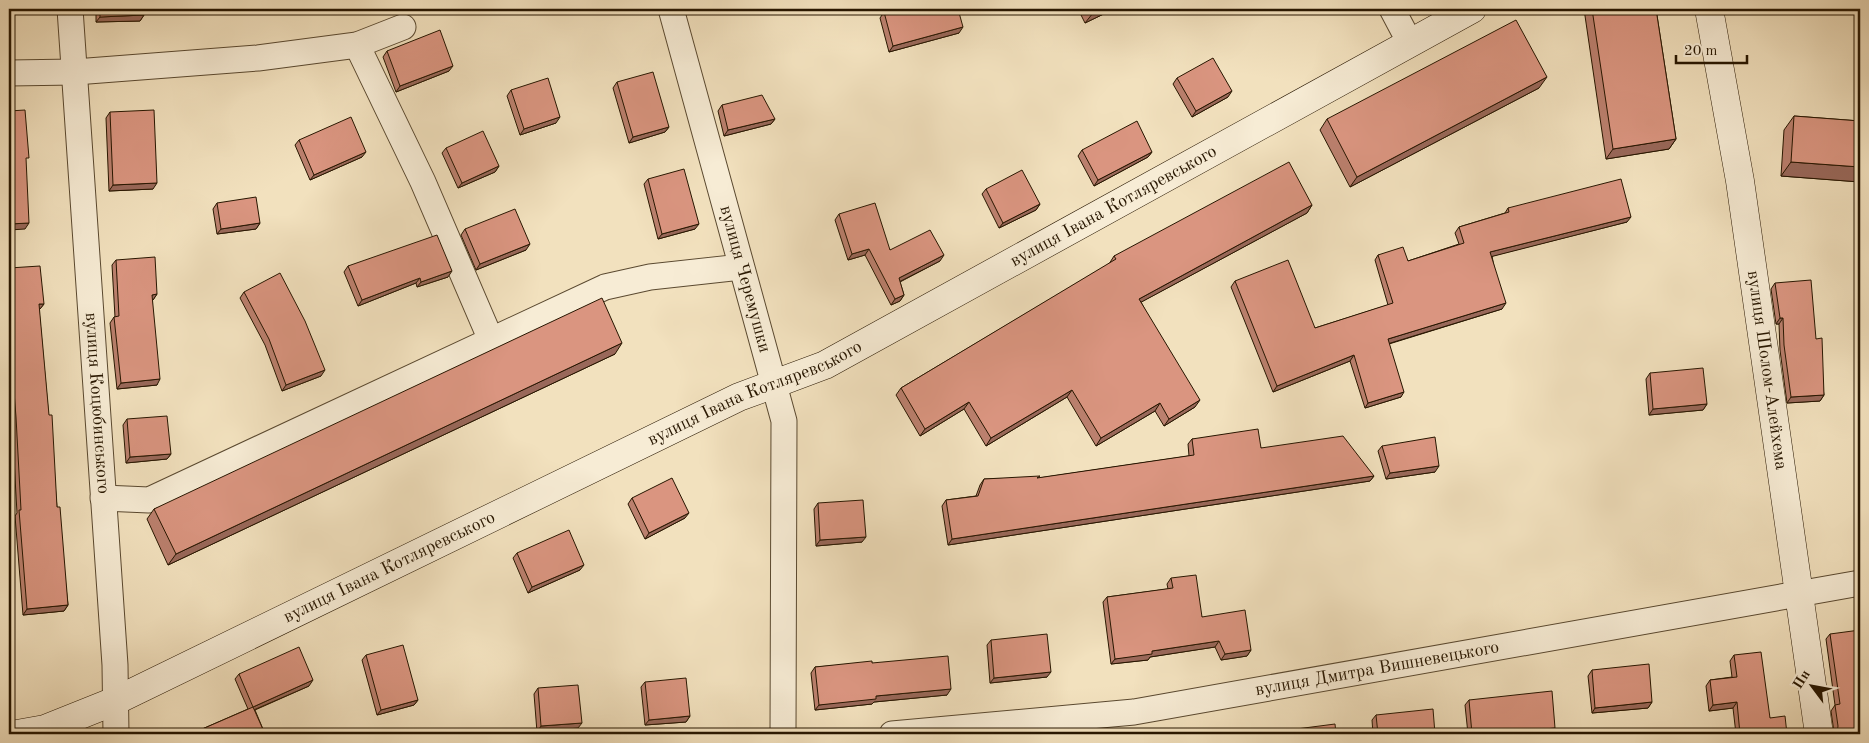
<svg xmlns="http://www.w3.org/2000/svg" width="1869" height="743" font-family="'Old Standard TT',serif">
<rect width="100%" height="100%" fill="#f2e1be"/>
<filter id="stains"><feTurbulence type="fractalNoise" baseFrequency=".004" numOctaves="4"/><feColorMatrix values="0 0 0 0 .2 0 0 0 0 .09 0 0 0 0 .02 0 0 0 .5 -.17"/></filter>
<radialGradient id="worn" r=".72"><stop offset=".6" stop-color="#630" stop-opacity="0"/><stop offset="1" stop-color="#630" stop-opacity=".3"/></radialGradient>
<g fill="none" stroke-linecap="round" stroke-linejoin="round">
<g stroke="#5a4930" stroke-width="27">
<g id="street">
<path id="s1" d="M70 9 115 665 116 734"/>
<path id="s2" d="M671 9 784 421 783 734"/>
<polyline points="1392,9 1410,43"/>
<polyline points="357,45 423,182 491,340"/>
<polyline points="9,73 75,72 258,58 357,45 403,27"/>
<polyline points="103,498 149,500 605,287 650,277 741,267"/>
<path id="s3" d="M892 734 1134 712 1860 583"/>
</g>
</g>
<g stroke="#271600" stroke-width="29">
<g id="secondary">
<path id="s4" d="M1709 9 1740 181 1819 734"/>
<path id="s5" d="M17 734 45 729 115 701 739 397 825 365 1472 9"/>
</g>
</g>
<use href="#street" stroke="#f7ecd5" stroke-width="25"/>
<use href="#secondary" stroke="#f7ecd5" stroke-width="28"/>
</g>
<g fill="#bb806e" stroke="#271600">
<polygon points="96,9 143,9 144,15 140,21 96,22"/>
<polygon points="548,9 558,9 551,14"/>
<polygon points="1078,9 1114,9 1085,23"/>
<polygon points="1584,9 1656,9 1676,139 1669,149 1606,159"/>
<polygon points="884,12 959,33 889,52 880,18"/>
<polygon points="387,51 449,71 396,92 383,57"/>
<polygon points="1177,78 1228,97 1192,117 1173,84"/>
<polygon points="617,82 669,127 665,132 629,143 613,88"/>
<polygon points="1539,88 1350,187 1320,130 1327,119"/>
<polygon points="511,90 556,123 520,135 507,96"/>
<polygon points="722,105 775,119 771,124 724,136 718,111"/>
<polygon points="110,112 153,189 109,191 106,118"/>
<polygon points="1794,116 1860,121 1860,182 1781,176 1784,130"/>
<polygon points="299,140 362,157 310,180 295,145"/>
<polygon points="446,148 499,166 495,172 458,188 442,153"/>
<polygon points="1082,150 1152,152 1148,157 1094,186 1078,156"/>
<polygon points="648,179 695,229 658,239 644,184"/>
<polygon points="986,189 1040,204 1036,210 999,228 982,194"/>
<polygon points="217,203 260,223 256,229 217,234 213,209"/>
<polygon points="1312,205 1307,213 1141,302 1195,407 1164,426 1155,411 1096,446 1067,397 986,446 964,409 920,436 896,395 901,388 1109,264 1114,256"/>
<polygon points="1508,208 1627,222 1492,256 1502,309 1389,344 1401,397 1365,408 1350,361 1273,392 1231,287 1235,281 1315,328 1388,305 1375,260 1378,255 1408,261 1459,244 1455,233 1459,227 1505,213"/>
<polygon points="839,214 890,250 940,261 900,282 904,295 900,301 891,305 865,255 848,260 835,220"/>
<polygon points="465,229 526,250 476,270 461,235"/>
<polygon points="116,260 157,294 153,300 152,300 157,385 117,389 110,323 114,317 115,317 112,265"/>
<polygon points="348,266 448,277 417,287 416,283 358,306 344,272"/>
<polygon points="9,268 44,304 39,310 57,507 68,605 64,611 23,615 15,516 17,513 12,423 9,381"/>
<polygon points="1775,283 1816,339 1824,395 1820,401 1787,403 1780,350 1779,324 1776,324 1771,289"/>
<polygon points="244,292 321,376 282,391 265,345 240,298"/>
<polygon points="615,354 168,565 147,519 154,509"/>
<polygon points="1650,373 1707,404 1703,410 1649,415 1646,379"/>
<polygon points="127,419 171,454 167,459 126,463 123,425"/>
<polygon points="1192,439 1261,448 1374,476 1370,481 948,545 942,506 946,500 976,496 980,485 984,479 1039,478 1189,456 1188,444"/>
<polygon points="1382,446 1435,472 1386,479 1378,451"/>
<polygon points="632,498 685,518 645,539 628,504"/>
<polygon points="818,503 862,542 816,546 814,509"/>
<polygon points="517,553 580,570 528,593 513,558"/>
<polygon points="1171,578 1202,617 1251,650 1247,656 1221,660 1215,647 1150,657 1148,660 1111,664 1103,602 1107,597 1168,589 1167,584"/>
<polygon points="1830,634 1860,734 1834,734 1834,732 1831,711 1835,705 1826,639"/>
<polygon points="991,640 1047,677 990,683 987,645"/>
<polygon points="366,655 418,700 414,705 377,715 362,660"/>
<polygon points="1734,655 1770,718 1787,734 1736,734 1733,708 1709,711 1706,686 1710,680 1732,677 1730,661"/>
<polygon points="872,663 947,695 874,702 872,704 815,710 811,673 815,667"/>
<polygon points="1592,670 1652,702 1648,708 1592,713 1588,676"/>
<polygon points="239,674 309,686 255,710 265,734 193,734 193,733 248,709 235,679"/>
<polygon points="645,682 690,716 686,722 645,725 641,687"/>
<polygon points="538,688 578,728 537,732 534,694"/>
<polygon points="1469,700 1551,733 1542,734 1468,734 1465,705"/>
<polygon points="1376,715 1435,734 1373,734 1372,720"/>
</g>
<g fill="#99685a" stroke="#271600">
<polygon points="554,9 558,9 551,14"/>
<polygon points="1101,9 1114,9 1085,23 1093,13"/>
<polygon points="144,15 140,21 96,22 100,17"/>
<polygon points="963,27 959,33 889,52 893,46"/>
<polygon points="453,66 449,71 396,92 400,86"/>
<polygon points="1547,77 1539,88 1350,187 1357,177"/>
<polygon points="1232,91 1228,97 1192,117 1196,111"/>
<polygon points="560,117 556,123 520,135 524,129"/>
<polygon points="775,119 771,124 724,136 728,130"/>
<polygon points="669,127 665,132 629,143 633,137"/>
<polygon points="1676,139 1669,149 1606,159 1613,149"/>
<polygon points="366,152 362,157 310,180 314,175"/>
<polygon points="1152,152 1148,157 1094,186 1098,180"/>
<polygon points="1791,162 1860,167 1860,182 1781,176"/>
<polygon points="499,166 495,172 458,188 462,183"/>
<polygon points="157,183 153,189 109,191 113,185"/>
<polygon points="1040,204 1036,210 999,228 1003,223"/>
<polygon points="1312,205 1307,213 1134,306 1139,299"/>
<polygon points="1631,217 1627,222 1486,258 1490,252"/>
<polygon points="29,223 25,229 9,230 9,224"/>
<polygon points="260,223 256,229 217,234 221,229"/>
<polygon points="699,224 695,229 658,239 662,234"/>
<polygon points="530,244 526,250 476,270 480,264"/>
<polygon points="869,249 865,255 848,260 852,254"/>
<polygon points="944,255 940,261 895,284 899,278"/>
<polygon points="452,271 448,277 417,287 421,282"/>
<polygon points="420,278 416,283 358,306 362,300"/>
<polygon points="157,294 153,300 148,300 152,295"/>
<polygon points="904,295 900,301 891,305 895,299"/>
<polygon points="1506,303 1502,309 1384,345 1388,339"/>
<polygon points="39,304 44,304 40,309 35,310"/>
<polygon points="1780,318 1783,318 1779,324 1776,324"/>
<polygon points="622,343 615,354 168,565 176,554"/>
<polygon points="1354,355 1350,361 1273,392 1277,386"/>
<polygon points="325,370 321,376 282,391 286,385"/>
<polygon points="160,379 157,385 117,389 121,383"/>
<polygon points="1072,390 1067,397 986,446 991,438"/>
<polygon points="1404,392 1401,397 1365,408 1368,403"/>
<polygon points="1824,395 1820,401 1787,403 1791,397"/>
<polygon points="1200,400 1195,407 1164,426 1169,419"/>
<polygon points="969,402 964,409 920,436 925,429"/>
<polygon points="1160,403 1155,411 1096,446 1101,438"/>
<polygon points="1707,404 1703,410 1649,415 1653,409"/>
<polygon points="171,454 167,459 126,463 130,457"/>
<polygon points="1439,466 1435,472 1386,479 1390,473"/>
<polygon points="1374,476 1370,481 948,545 952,539"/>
<polygon points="689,513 685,518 645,539 649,533"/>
<polygon points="866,537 862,542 816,546 820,540"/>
<polygon points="584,565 580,570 528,593 532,587"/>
<polygon points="68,605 64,611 23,615 27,609"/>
<polygon points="1219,641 1215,647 1150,657 1148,660 1111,664 1115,659 1152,651"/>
<polygon points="1251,650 1247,656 1221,660 1225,654"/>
<polygon points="1051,672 1047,677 990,683 994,678"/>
<polygon points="313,680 309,686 249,712 253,707"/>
<polygon points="951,689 947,695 874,702 872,704 815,710 819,705 876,696"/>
<polygon points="418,700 414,705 377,715 381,710"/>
<polygon points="1652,702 1648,708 1592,713 1595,708"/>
<polygon points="1737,702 1733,708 1709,711 1713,705"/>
<polygon points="690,716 686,722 645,725 649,720"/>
<polygon points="582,723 578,728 537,732 541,726"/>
<polygon points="1555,728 1551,733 1542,734 1493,734"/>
</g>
<g fill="#da9580" stroke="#271600">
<polygon points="100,9 143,9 144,15 100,17"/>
<polygon points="896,9 958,9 963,27 893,46 884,12"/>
<polygon points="1091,9 1101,9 1093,13"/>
<polygon points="1592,9 1656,9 1676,139 1613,149"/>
<polygon points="1516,20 1547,77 1357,177 1327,119"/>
<polygon points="440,30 453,66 400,86 387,51"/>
<polygon points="1213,58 1232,91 1196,111 1177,78"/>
<polygon points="653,72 669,127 633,137 617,82"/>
<polygon points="548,78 560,117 524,129 511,90"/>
<polygon points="762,95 775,119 728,130 722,105"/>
<polygon points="25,110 29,158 26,158 29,223 9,224 9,111"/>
<polygon points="154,110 157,183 113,185 110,112"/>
<polygon points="1794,116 1860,121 1860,167 1791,162"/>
<polygon points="351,117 366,152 314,175 299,140"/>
<polygon points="1137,121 1152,152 1098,180 1082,150"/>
<polygon points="483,131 499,166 462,183 446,148"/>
<polygon points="1289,162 1312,205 1139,299 1200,400 1169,419 1160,403 1101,438 1072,390 991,438 969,402 925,429 901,388 1116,259 1114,256"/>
<polygon points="684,169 699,224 662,234 648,179"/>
<polygon points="1022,170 1040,204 1003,223 986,189"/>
<polygon points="1621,179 1631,217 1490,252 1506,303 1388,339 1404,392 1368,403 1354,355 1277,386 1235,281 1288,260 1315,328 1393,303 1378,255 1403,247 1408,261 1464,243 1459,227 1509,212 1508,208"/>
<polygon points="256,197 260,223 221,229 217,203"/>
<polygon points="875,203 890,250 930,230 944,255 899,278 904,295 895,299 869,249 852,254 839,214"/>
<polygon points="515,209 530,244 480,264 465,229"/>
<polygon points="437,235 452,271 421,282 420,278 362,300 348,266"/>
<polygon points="155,257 157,294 152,295 160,379 121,383 114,317 119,316 116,260"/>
<polygon points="40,266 44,304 39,304 49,415 52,415 57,507 60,507 68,605 27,609 19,510 21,510 16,417 9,329 9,268"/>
<polygon points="280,273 305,321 325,370 286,385 269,339 244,292"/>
<polygon points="1811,280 1816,339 1822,338 1824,395 1791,397 1784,345 1783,318 1780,318 1775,283"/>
<polygon points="602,298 622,343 176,554 154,509"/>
<polygon points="1703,368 1707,404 1653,409 1650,373"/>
<polygon points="167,416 171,454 130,457 127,419"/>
<polygon points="1258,429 1261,448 1343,436 1374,476 952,539 946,500 978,496 984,479 1040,476 1037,478 1194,455 1192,439"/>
<polygon points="1435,437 1439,466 1390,473 1382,446"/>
<polygon points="672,478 689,513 649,533 632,498"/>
<polygon points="863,500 866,537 820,540 818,503"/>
<polygon points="569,530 584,565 532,587 517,553"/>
<polygon points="1196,575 1202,617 1245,610 1251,650 1225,654 1219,641 1152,651 1152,654 1115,659 1107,597 1173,588 1171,578"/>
<polygon points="1860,630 1860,734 1837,734 1838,726 1835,705 1840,704 1830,634"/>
<polygon points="1047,634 1051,672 994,678 991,640"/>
<polygon points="403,645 418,700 381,710 366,655"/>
<polygon points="299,647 313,680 253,707 239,674"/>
<polygon points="1761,652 1770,718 1785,716 1787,734 1740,734 1737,702 1713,705 1710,680 1737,677 1734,655"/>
<polygon points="948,656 951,689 876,696 876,699 819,705 815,667 872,661 872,663"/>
<polygon points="1649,664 1652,702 1595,708 1592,670"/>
<polygon points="686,678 690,716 649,720 645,682"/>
<polygon points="578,685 582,723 541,726 538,688"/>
<polygon points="1552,691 1555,728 1493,734 1472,734 1469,700"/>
<polygon points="253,707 265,734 194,734 193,733"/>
<polygon points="1433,709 1435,734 1378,734 1376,715"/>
<polygon points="1335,724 1336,734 1282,734 1281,731"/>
</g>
<g text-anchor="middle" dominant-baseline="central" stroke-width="4.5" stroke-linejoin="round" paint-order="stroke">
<g font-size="18" fill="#271600" stroke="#f7ecd5">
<text stroke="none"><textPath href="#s5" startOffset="1219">вулиця Івана Котляревського</textPath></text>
<text stroke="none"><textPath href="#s2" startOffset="280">вулиця Черемушки</textPath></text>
<text stroke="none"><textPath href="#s4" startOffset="366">вулиця Шолом-Алейхема</textPath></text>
<text stroke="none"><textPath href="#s5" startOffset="814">вулиця Івана Котляревського</textPath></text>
<text stroke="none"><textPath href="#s1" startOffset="395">вулиця Коцюбинського</textPath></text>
<text stroke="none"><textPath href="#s5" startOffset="409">вулиця Івана Котляревського</textPath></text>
<text stroke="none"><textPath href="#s3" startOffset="490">вулиця Дмитра Вишневецького</textPath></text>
</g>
</g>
<rect width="1869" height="743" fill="none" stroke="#f2e1be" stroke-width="30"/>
<rect x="10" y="10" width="1849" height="723" fill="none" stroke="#271600" stroke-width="2.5"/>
<rect x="15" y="15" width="1839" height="713" fill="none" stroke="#271600"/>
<g transform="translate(1812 686) rotate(302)" stroke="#f7ecd5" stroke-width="4" paint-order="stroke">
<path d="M0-4L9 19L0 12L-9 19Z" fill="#271600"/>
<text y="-8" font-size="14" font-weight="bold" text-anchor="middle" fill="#271600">Пн</text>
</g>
<path d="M1676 55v8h71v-8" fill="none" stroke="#271600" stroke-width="2.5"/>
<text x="1684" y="55" font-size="15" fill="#271600" stroke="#f7ecd5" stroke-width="4" paint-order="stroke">20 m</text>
<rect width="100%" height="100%" filter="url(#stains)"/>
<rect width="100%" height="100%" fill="url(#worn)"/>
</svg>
